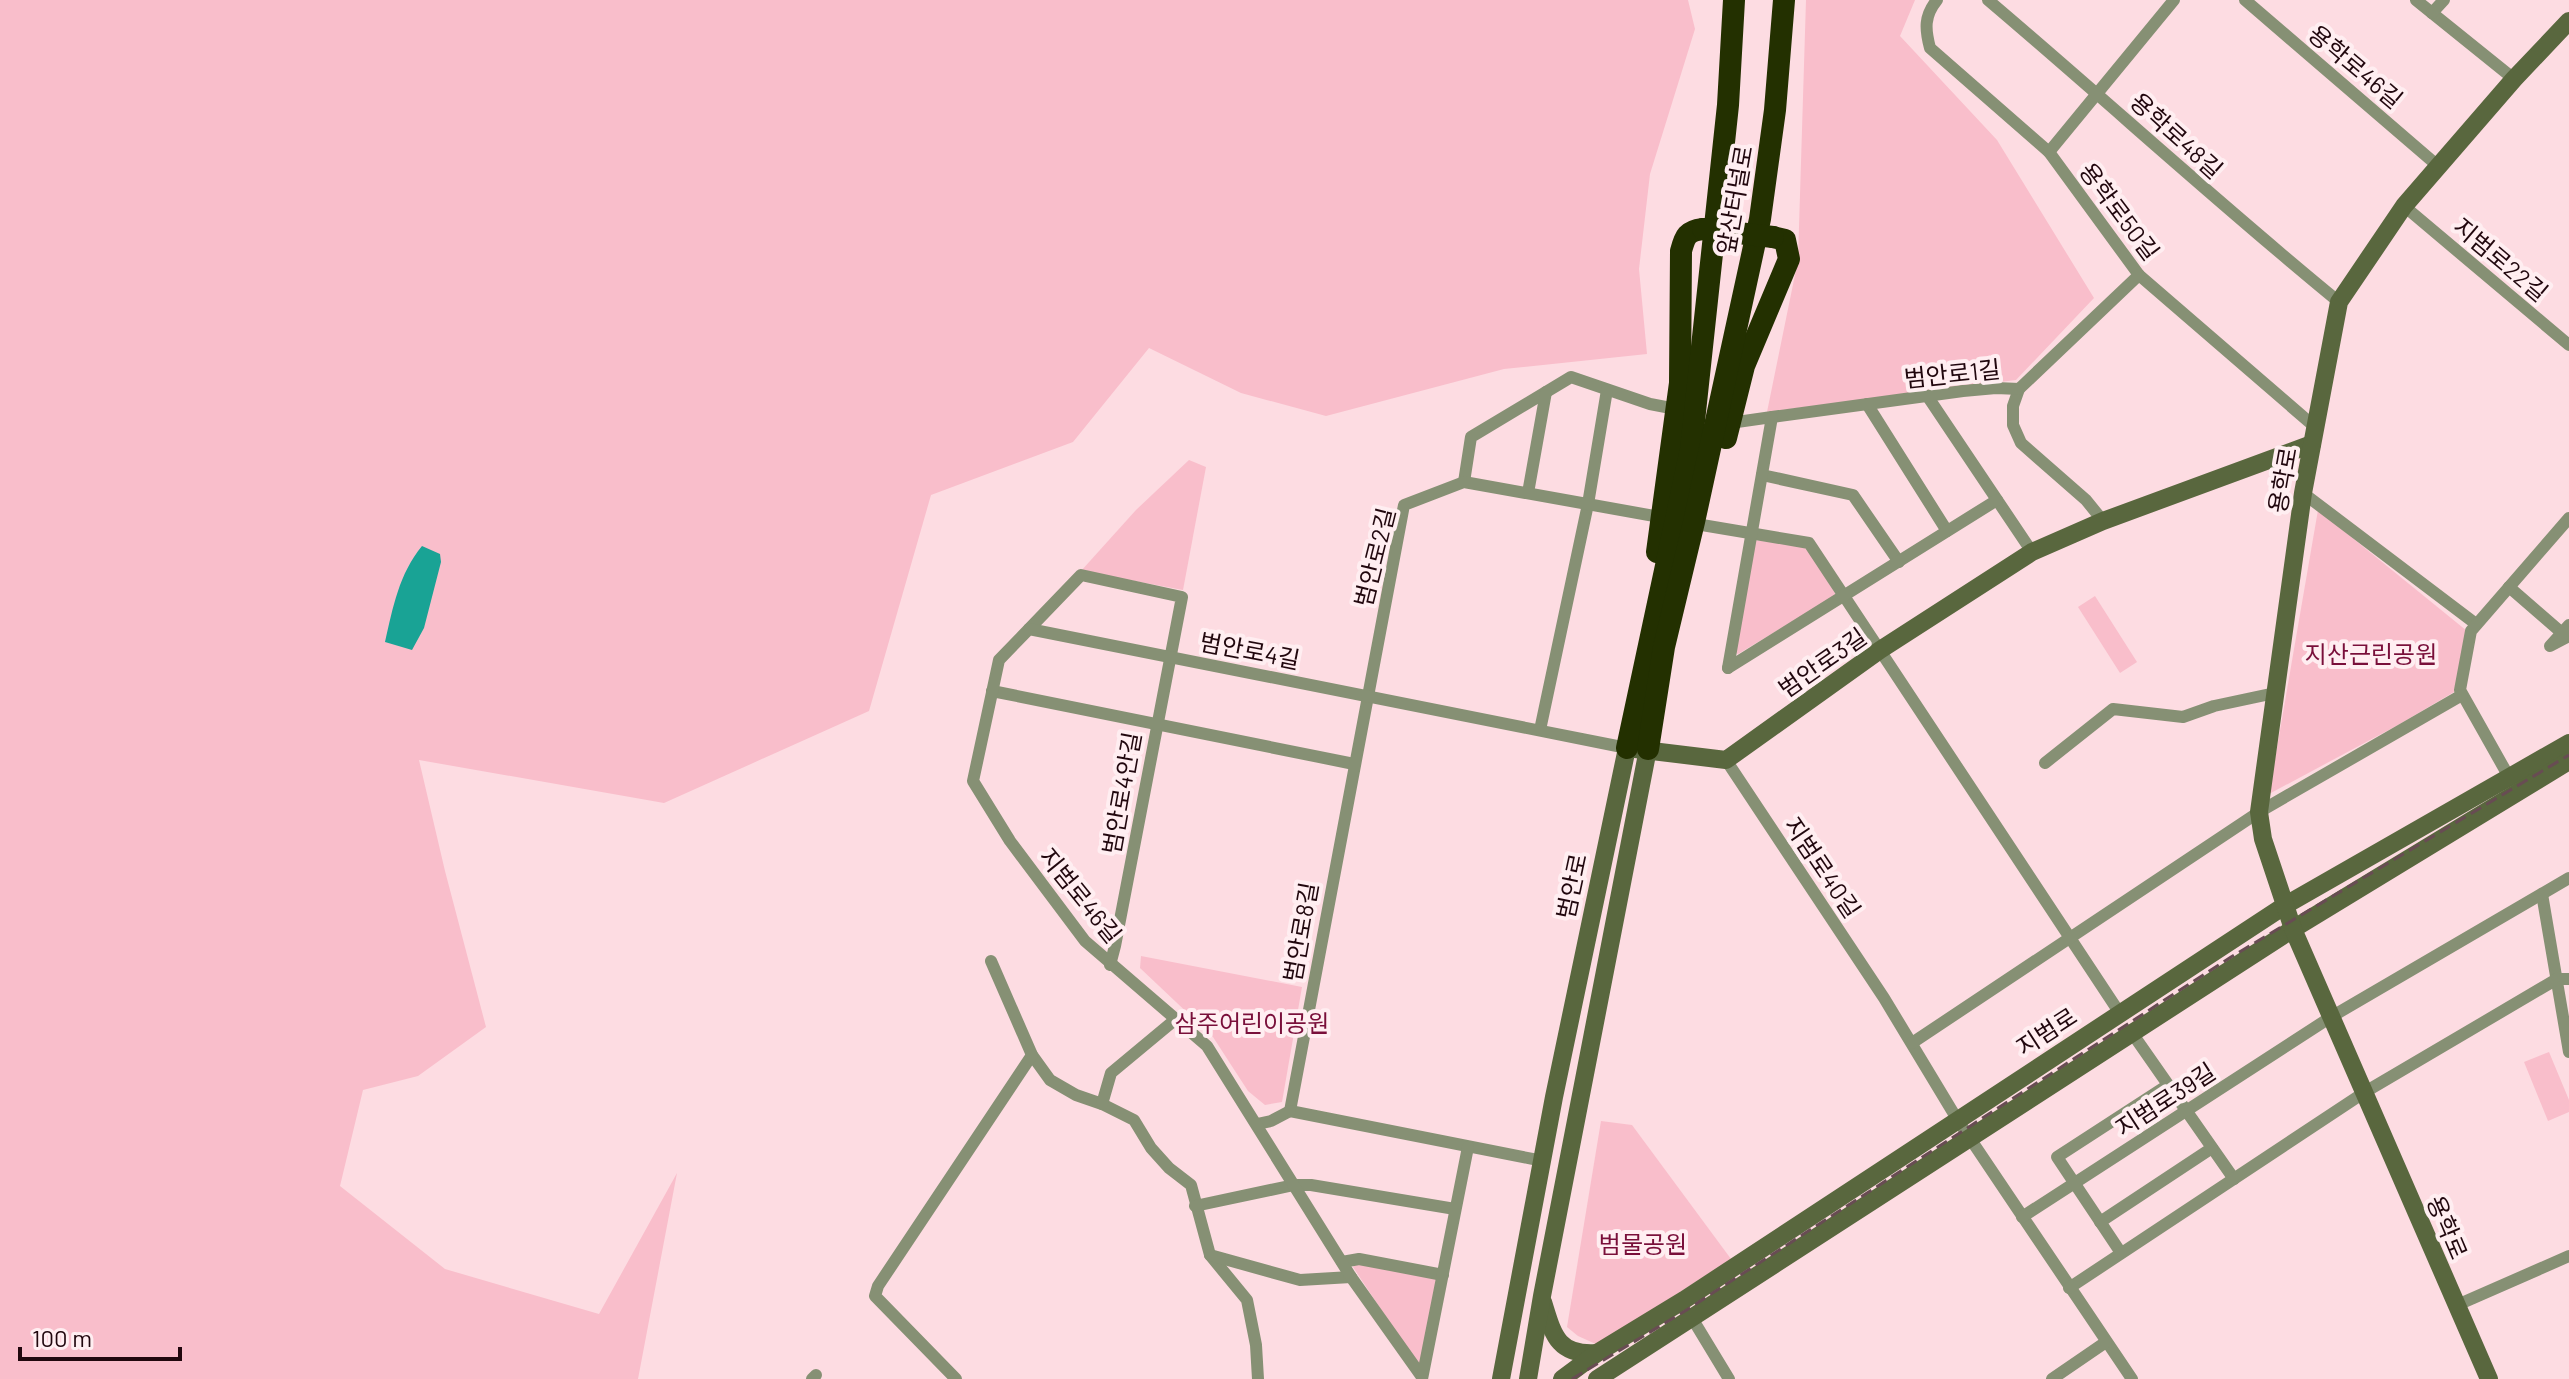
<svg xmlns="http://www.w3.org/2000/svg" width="2569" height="1379" font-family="Barlow,'Noto Sans KR',sans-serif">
<rect width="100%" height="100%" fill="#fddce2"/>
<g fill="#f9becb">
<polygon points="0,0 1688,0 1695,29 1650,174 1639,269 1647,354 1504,369 1326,416 1241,393 1149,348 1073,442 931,495 869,711 664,803 419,760 445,871 486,1027 418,1076 363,1090 340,1186 445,1269 599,1314 677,1173 638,1379 0,1379"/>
<polygon points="1806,0 1915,0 1900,36 1997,140 2094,298 2016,380 1767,412 1798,260"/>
<polygon points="1189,460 1206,467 1183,590 1081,571 1136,510"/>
<polygon points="2318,510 2467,631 2454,692 2398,725 2269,794"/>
<polygon points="1754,540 1807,547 1836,595 1738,654 1735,653"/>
<polygon points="2095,596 2137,662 2120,673 2078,607"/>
<polygon points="1141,956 1302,987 1282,1102 1265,1105 1248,1091 1213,1037 1140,968"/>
<polygon points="2549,1052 2569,1100 2569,1112 2548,1121 2524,1062"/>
<polygon points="1601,1121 1632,1125 1731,1259 1598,1345 1578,1336 1567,1327"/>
<polygon points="1357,1262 1439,1277 1421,1370 1353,1267"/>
</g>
<path fill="#19a395" d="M422 546 440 554 441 562 424 628 412 650 385 642C393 607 399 574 422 546Z"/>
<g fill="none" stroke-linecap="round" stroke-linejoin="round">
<g stroke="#869074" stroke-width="12">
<path d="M1937 0C1924 16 1925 29 1930 48L2049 152 2139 275 2315 427"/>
<path d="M1988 0C2106 100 2219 204 2339 302"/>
<polyline points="2245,0 2438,166"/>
<polyline points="2416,0 2514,79"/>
<polyline points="2432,13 2444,0"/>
<polyline points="2049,152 2174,0"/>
<polyline points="2404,206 2569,345"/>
<polyline points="2019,389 2013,406 2013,425 2021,443 2086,500 2103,521"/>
<polyline points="1928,397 2032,552"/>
<polyline points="1867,404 1947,531"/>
<polyline points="1772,417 1963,391 1996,388 2019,389 2139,275"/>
<polyline points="1762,475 1853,495 1899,562"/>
<polyline points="1464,482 1471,437 1571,377 1650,404 1676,409"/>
<polyline points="1528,493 1546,392"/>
<polyline points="2303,493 2476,624"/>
<polyline points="1702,525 1809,543 2119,1012"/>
<polyline points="2509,587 2562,633"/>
<polyline points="2569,625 2550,646 2569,636"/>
<polyline points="1029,629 1081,575 1182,597 1115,946 1110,965"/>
<polyline points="1728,668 1997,500"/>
<polyline points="1728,668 1772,417 1730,423"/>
<polyline points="992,691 1354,764"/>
<polyline points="1540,730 1588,504 1607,390"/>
<polyline points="1726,760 1884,998 1957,1119 2132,1379"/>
<polyline points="2045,763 2113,709 2183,717 2214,706 2275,693"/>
<polyline points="2509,777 2460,690 2471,631 2569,518"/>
<polyline points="2542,894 2569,1052"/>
<polyline points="991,961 1032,1055 1050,1080 1076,1095 1102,1104 1134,1120 1151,1148 1169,1168 1191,1185 1210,1255 1247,1300 1256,1345 1258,1379"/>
<polyline points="2132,1033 2234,1179"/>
<polyline points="1912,1043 2259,812 2462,695"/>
<polyline points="1102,1104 1111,1073 1176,1019"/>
<polyline points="1290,1111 1404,505 1464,482 1660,517"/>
<polyline points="1290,1111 1543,1161"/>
<polyline points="1257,1124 1271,1121 1290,1111"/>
<polyline points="1195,1206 1294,1185 1311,1185 1455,1209"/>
<polyline points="2022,1217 2331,1017 2569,878"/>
<polyline points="2100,1222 2212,1148"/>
<polyline points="2121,1253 2057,1157 2168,1085"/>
<polyline points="1210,1255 1300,1280 1351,1277"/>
<polyline points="1342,1262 1359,1259 1443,1275"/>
<polyline points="2069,1288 2365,1092 2557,979 2569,979"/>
<polyline points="2455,1306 2569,1256"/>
<polyline points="1692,1318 1729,1379"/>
<polyline points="1422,1377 1351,1277 1207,1046 1085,941 1010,841 973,781 999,660 1029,629 1627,748"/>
<polyline points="812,1379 816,1375"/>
<polyline points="956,1379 875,1296 878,1286 1032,1055"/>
<polyline points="1422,1379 1468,1147"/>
<polyline points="2052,1379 2106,1342"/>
</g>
<g stroke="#59673e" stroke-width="18">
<path d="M1543 1302C1553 1334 1557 1356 1597 1353"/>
<polyline points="1501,1379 1554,1097 1627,748 1726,760 1880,650 2032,552 2103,521 2312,444"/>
<polyline points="1528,1379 1542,1296 1648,749"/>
<polyline points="1562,1379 1597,1353 1684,1300 2284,906 2569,743"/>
<polyline points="1597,1379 2293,929 2569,761"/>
<polyline points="2489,1379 2293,929 2263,839 2259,812 2303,493 2339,302 2404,206 2514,79 2569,21"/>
</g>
<g stroke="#233000" stroke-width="22">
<polyline points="1726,438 1744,366 1789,259 1785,240 1773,237"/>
<path d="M1657 552 1680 383 1681 251C1685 236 1687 231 1703 229"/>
<polyline points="1627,748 1691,449 1728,105 1734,0"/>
<polyline points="1648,749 1664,647 1694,522 1760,219 1775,110 1784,0"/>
</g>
<polyline stroke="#684c53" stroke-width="3" stroke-dasharray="12 6" stroke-linecap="butt" points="1572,1379 1685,1311 2231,957 2569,755"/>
<polyline stroke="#233000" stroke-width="22" points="1703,229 1773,237"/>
</g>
<g text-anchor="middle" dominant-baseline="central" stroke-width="8" stroke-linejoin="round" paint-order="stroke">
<g font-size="24" fill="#21070e" stroke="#ffeef1">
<text transform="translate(2356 66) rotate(40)">용학로46길</text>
<text transform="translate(2177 135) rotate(42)">용학로48길</text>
<text transform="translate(1734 200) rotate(-80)">앞산터널로</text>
<text transform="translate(2120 211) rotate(53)">용학로50길</text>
<text transform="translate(2501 259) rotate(40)">지범로22길</text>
<text transform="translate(1952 373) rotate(-6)">범안로1길</text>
<text transform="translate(2282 480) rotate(-80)">용학로</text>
<text transform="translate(1374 557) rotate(-76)">범안로2길</text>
<text transform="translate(1250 650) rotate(11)">범안로4길</text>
<text transform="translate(1822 662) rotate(-35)">범안로3길</text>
<text transform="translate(1121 793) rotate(-80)">범안로4안길</text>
<text transform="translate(1823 867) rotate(56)">지범로40길</text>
<text transform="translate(1571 886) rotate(-78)">범안로</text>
<text transform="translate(1081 895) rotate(51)">지범로46길</text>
<text transform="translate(1300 932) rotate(-80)">범안로8길</text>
<text transform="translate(2046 1031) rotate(-33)">지범로</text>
<text transform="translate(2165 1099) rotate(-33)">지범로39길</text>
<text transform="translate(2448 1227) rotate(67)">용학로</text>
</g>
<g font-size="24" fill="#790f3a" stroke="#ffeef1">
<text x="2371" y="653">지산근린공원</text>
<text x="1252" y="1022">삼주어린이공원</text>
<text x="1643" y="1243">범물공원</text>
</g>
</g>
<path d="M20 1347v12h160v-12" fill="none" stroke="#21070e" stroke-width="4"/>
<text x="32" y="1347" font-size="24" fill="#21070e" stroke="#ffeef1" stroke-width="6" paint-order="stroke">100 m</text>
</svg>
